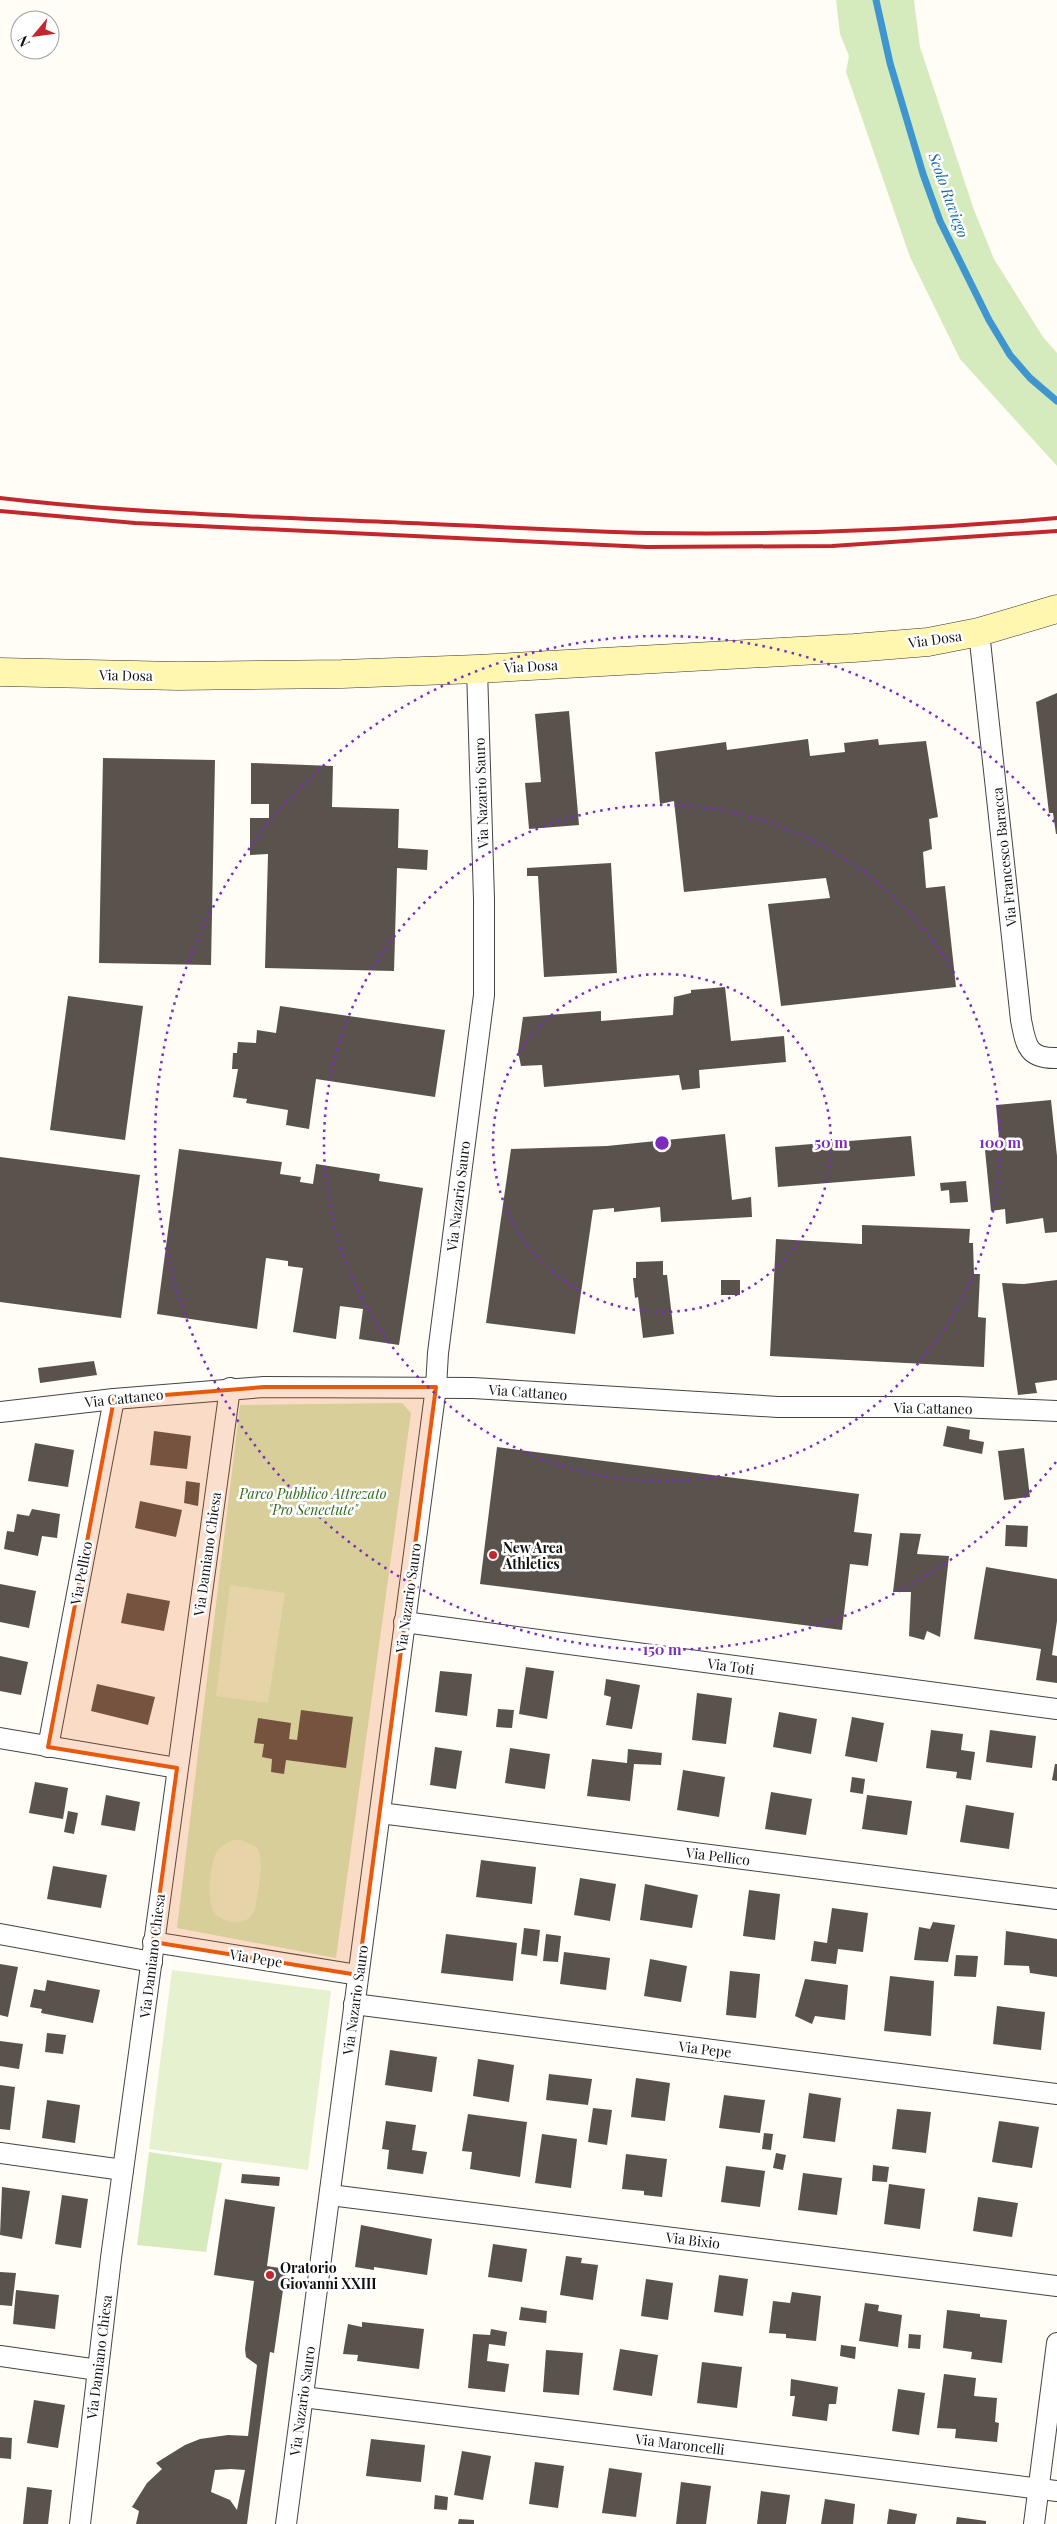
<svg xmlns="http://www.w3.org/2000/svg" width="1057" height="2524" font-family="'Playfair Display',serif">
<rect width="100%" height="100%" fill="#fffdf5"/>
<g fill="#d5ebbd">
<polygon points="836,0 914,0 920,47 974,210 994,259 1043,337 1057,353 1057,466 960,359 910,257 846,72 849,56 840,34"/>
<polygon points="402,1403 411,1413 336,1958 177,1928 240,1405"/>
<polygon points="149,2152 222,2163 206,2252 137,2245"/>
</g>
<g fill="#e6f2cf">
<polygon points="230,1585 285,1593 268,1703 216,1696"/>
<path d="M233 1840H241L257 1847C264 1863 260 1876 258 1893 256 1901 256 1912 249 1918 239 1926 221 1922 214 1912 206 1901 210 1863 217 1851 220 1846 228 1843 233 1840Z"/>
<polygon points="172,1970 331,1991 308,2170 149,2149"/>
</g>
<g fill="none" stroke-linecap="round" stroke-linejoin="round">
<polyline stroke="#3f96cf" stroke-width="7" points="876,0 890,63 923,174 940,221 989,320 1010,355 1030,378 1057,401"/>
</g>
<g fill="#5a524d" fill-rule="evenodd">
<polygon points="1057,693 1057,834 1056,834 1053,813 1049,813 1036,702"/>
<polygon points="569,711 579,825 529,829 525,783 541,782 535,714"/>
<polygon points="808,739 810,756 845,752 844,743 878,739 879,745 926,741 938,817 929,819 932,849 923,852 926,888 945,886 956,987 781,1006 768,904 830,898 826,878 684,892 674,801 660,804 655,752 726,742 727,750"/>
<polygon points="103,758 215,760 211,965 99,963"/>
<polygon points="251,763 333,766 332,807 399,809 398,848 428,850 427,870 397,868 394,971 265,968 268,854 250,855 250,818 269,818 269,804 251,804"/>
<polygon points="611,863 617,973 544,977 538,876 527,876 527,868"/>
<polygon points="725,987 731,1041 784,1036 786,1062 699,1070 700,1088 682,1090 679,1075 544,1087 542,1065 521,1066 518,1052 523,1017 601,1011 601,1021 673,1015 674,997 691,993 691,990"/>
<polygon points="68,996 143,1006 125,1140 50,1130"/>
<polygon points="280,1006 445,1030 435,1097 316,1079 309,1129 286,1125 288,1110 246,1103 247,1099 233,1097 238,1069 232,1069 233,1053 237,1053 238,1042 256,1043 257,1030 276,1033"/>
<polygon points="1051,1100 1057,1156 1057,1232 1045,1233 1043,1218 1006,1224 1005,1209 991,1211 985,1150 1000,1149 996,1105"/>
<polygon points="725,1134 732,1200 751,1197 752,1217 661,1222 660,1207 614,1212 614,1208 593,1210 575,1334 486,1323 511,1149 607,1146"/>
<polygon points="911,1136 915,1176 778,1187 775,1147"/>
<polygon points="179,1149 282,1162 280,1174 301,1177 300,1182 313,1184 316,1164 380,1174 379,1181 423,1188 399,1345 359,1339 363,1309 340,1306 336,1339 293,1332 303,1268 288,1266 288,1261 266,1258 257,1329 157,1314"/>
<polygon points="0,1157 140,1175 121,1318 0,1302"/>
<polygon points="966,1181 968,1202 950,1203 949,1190 941,1191 940,1183"/>
<polygon points="862,1225 970,1229 969,1243 973,1243 974,1274 980,1274 978,1317 986,1318 984,1367 770,1356 776,1239 862,1244"/>
<polygon points="663,1261 663,1275 667,1275 674,1334 643,1338 638,1297 635,1298 633,1278 636,1278 636,1262"/>
<rect x="721" y="1280" width="19" height="15"/>
<polygon points="1057,1280 1057,1380 1035,1383 1037,1393 1018,1395 1002,1283 1024,1284"/>
<polygon points="94,1361 97,1375 40,1383 38,1368"/>
<polygon points="947,1426 970,1430 969,1439 984,1442 982,1454 943,1446"/>
<polygon points="154,1431 191,1436 187,1469 150,1465"/>
<polygon points="35,1443 74,1450 68,1487 28,1481"/>
<polygon points="497,1447 859,1494 854,1532 872,1534 868,1566 850,1564 842,1630 480,1584"/>
<polygon points="1024,1448 1030,1497 1004,1500 998,1451"/>
<polygon points="186,1481 200,1483 198,1506 184,1503"/>
<polygon points="140,1501 182,1510 176,1537 135,1528"/>
<polygon points="32,1509 60,1514 57,1538 42,1536 38,1556 4,1549 7,1531 14,1532 17,1514 29,1516"/>
<polygon points="1006,1525 1028,1526 1027,1547 1005,1546"/>
<polygon points="900,1533 921,1534 917,1554 949,1556 940,1637 927,1631 924,1640 909,1636 911,1592 893,1592"/>
<polygon points="986,1567 1057,1579 1057,1621 1052,1655 1057,1656 1057,1683 1036,1680 1041,1649 974,1639"/>
<polygon points="0,1584 36,1591 29,1628 0,1622"/>
<polygon points="127,1593 170,1601 164,1631 121,1623"/>
<polygon points="0,1656 28,1662 21,1695 0,1691"/>
<polygon points="526,1667 554,1671 547,1719 519,1714"/>
<polygon points="440,1671 472,1674 467,1716 435,1712"/>
<polygon points="606,1679 640,1685 632,1729 606,1725 611,1697 604,1695"/>
<polygon points="97,1684 155,1697 148,1725 91,1711"/>
<polygon points="697,1693 732,1698 726,1744 692,1740"/>
<polygon points="498,1709 514,1710 512,1728 496,1727"/>
<polygon points="301,1710 353,1717 346,1768 286,1760 284,1774 271,1772 272,1759 262,1757 264,1744 254,1743 258,1718 291,1723 289,1739 297,1740"/>
<polygon points="779,1712 817,1719 811,1754 773,1747"/>
<polygon points="852,1717 884,1723 877,1762 845,1756"/>
<polygon points="931,1730 963,1734 961,1750 975,1752 971,1780 956,1778 957,1772 926,1768"/>
<polygon points="990,1730 1036,1736 1032,1768 986,1762"/>
<polygon points="435,1747 462,1751 456,1789 430,1785"/>
<polygon points="510,1748 550,1754 545,1789 505,1783"/>
<polygon points="628,1749 662,1753 661,1765 634,1764 630,1801 587,1796 592,1759 627,1763"/>
<polygon points="1055,1764 1057,1764 1057,1781 1052,1780"/>
<polygon points="683,1770 725,1777 719,1817 677,1810"/>
<polygon points="852,1777 865,1779 863,1794 850,1792"/>
<polygon points="35,1782 68,1788 63,1819 29,1813"/>
<polygon points="771,1792 812,1799 806,1835 765,1829"/>
<polygon points="106,1795 140,1802 135,1831 101,1825"/>
<polygon points="867,1795 912,1801 907,1835 862,1829"/>
<polygon points="966,1805 1014,1813 1009,1849 960,1842"/>
<polygon points="68,1811 78,1813 74,1834 64,1832"/>
<polygon points="481,1860 536,1867 532,1904 476,1897"/>
<polygon points="53,1866 107,1875 101,1908 47,1899"/>
<polygon points="580,1878 616,1884 610,1921 574,1915"/>
<polygon points="645,1884 698,1895 692,1928 640,1920"/>
<polygon points="749,1890 780,1894 775,1940 743,1936"/>
<polygon points="832,1908 868,1913 863,1952 838,1949 836,1964 811,1961 814,1941 827,1943"/>
<polygon points="933,1922 955,1925 948,1962 914,1960 919,1927 930,1929"/>
<polygon points="524,1928 540,1930 537,1956 521,1954"/>
<polygon points="1006,1931 1057,1939 1057,1977 1030,1973 1029,1966 1004,1965"/>
<polygon points="446,1934 517,1943 513,1981 441,1973"/>
<polygon points="546,1934 561,1936 558,1962 543,1961"/>
<polygon points="564,1952 610,1958 606,1990 560,1984"/>
<polygon points="956,1955 978,1956 976,1977 954,1976"/>
<polygon points="650,1959 687,1966 681,2002 644,1996"/>
<polygon points="0,1964 18,1967 8,2017 0,2015"/>
<polygon points="730,1971 760,1974 756,2018 726,2015"/>
<polygon points="890,1976 934,1981 931,2036 884,2031"/>
<polygon points="805,1979 848,1985 845,2020 815,2016 812,2024 795,2016"/>
<polygon points="47,1980 100,1990 93,2023 41,2013 42,2009 30,2007 34,1989 45,1991"/>
<polygon points="997,2006 1045,2012 1041,2050 993,2044"/>
<polygon points="47,2033 66,2035 63,2054 45,2052"/>
<polygon points="0,2041 23,2044 19,2069 0,2066"/>
<polygon points="390,2050 437,2057 432,2092 385,2085"/>
<polygon points="478,2059 514,2065 509,2102 473,2096"/>
<polygon points="549,2074 592,2079 588,2105 546,2100"/>
<polygon points="636,2078 670,2083 665,2121 631,2117"/>
<polygon points="0,2085 15,2087 10,2130 0,2129"/>
<polygon points="809,2093 841,2098 835,2142 803,2138"/>
<polygon points="724,2095 765,2100 760,2133 719,2128"/>
<polygon points="47,2100 80,2105 75,2143 42,2138"/>
<polygon points="593,2108 612,2110 607,2145 588,2142"/>
<polygon points="897,2109 931,2112 926,2153 892,2149"/>
<polygon points="468,2114 527,2122 520,2177 470,2169 472,2152 462,2151"/>
<polygon points="386,2121 416,2125 412,2150 427,2152 423,2174 387,2169 389,2150 382,2149"/>
<polygon points="999,2121 1039,2127 1032,2168 992,2162"/>
<polygon points="764,2133 773,2134 771,2150 762,2149"/>
<polygon points="542,2134 577,2139 571,2188 535,2183"/>
<polygon points="776,2153 786,2155 783,2170 773,2168"/>
<polygon points="626,2154 667,2159 662,2197 644,2195 644,2191 622,2189"/>
<polygon points="873,2165 889,2167 887,2182 872,2181"/>
<polygon points="726,2166 765,2171 760,2207 721,2202"/>
<polygon points="803,2173 842,2178 837,2215 798,2210"/>
<polygon points="242,2174 280,2177 279,2186 241,2183"/>
<polygon points="889,2184 925,2189 920,2229 884,2224"/>
<polygon points="2,2187 30,2191 22,2239 0,2235"/>
<polygon points="62,2195 88,2199 81,2248 55,2244"/>
<polygon points="978,2197 1018,2203 1012,2237 973,2231"/>
<path d="M225 2199 275 2207 267 2266 286 2269 274 2353 270 2352 247 2524H136L139 2511 132 2507 147 2483 162 2469 156 2463 185 2445 200 2439 228 2435 248 2436 257 2365 246 2357 245 2349 254 2281 214 2275ZM231 2469 245 2470 237 2510 230 2500 211 2492 215 2470Z"/>
<polygon points="361,2225 432,2239 427,2275 374,2267 374,2270 355,2267"/>
<polygon points="493,2244 527,2249 522,2282 488,2277"/>
<polygon points="566,2256 582,2258 581,2263 598,2265 593,2300 560,2295"/>
<polygon points="0,2272 16,2273 12,2306 0,2305"/>
<polygon points="719,2275 748,2279 743,2316 714,2312"/>
<polygon points="646,2279 673,2283 668,2320 641,2316"/>
<polygon points="16,2290 59,2295 55,2329 13,2324"/>
<polygon points="792,2292 821,2296 816,2341 786,2338 786,2334 769,2333 773,2301 790,2303"/>
<polygon points="865,2303 879,2305 878,2311 902,2315 898,2347 859,2341"/>
<polygon points="521,2307 547,2311 546,2323 519,2320"/>
<polygon points="947,2310 980,2314 980,2317 1007,2320 1002,2363 971,2359 972,2352 943,2348"/>
<polygon points="362,2322 424,2329 419,2369 357,2361 358,2355 343,2354 348,2324 362,2327"/>
<polygon points="491,2329 507,2332 505,2346 489,2344 487,2361 509,2364 505,2392 468,2388 473,2334 490,2335"/>
<polygon points="909,2334 921,2335 920,2349 908,2348"/>
<polygon points="841,2345 856,2347 855,2359 840,2356"/>
<polygon points="620,2349 658,2355 652,2396 613,2390"/>
<polygon points="546,2350 583,2353 579,2395 543,2392"/>
<polygon points="702,2362 742,2367 737,2408 697,2403"/>
<polygon points="944,2374 976,2378 974,2396 997,2398 995,2422 999,2423 997,2442 955,2438 956,2429 937,2428"/>
<polygon points="791,2379 838,2387 836,2404 829,2404 827,2421 792,2416 795,2396 790,2396"/>
<polygon points="898,2389 925,2393 919,2435 892,2431"/>
<polygon points="34,2400 65,2405 58,2448 27,2443"/>
<polygon points="0,2437 12,2438 11,2459 0,2458"/>
<polygon points="371,2439 425,2445 421,2482 366,2476"/>
<polygon points="462,2451 491,2456 483,2500 454,2495"/>
<polygon points="535,2462 564,2466 558,2508 529,2504"/>
<polygon points="609,2468 642,2473 636,2517 602,2513"/>
<polygon points="681,2482 711,2486 706,2524 676,2524"/>
<polygon points="27,2487 52,2490 48,2524 23,2524"/>
<polygon points="761,2491 790,2495 786,2524 757,2524"/>
<polygon points="435,2495 448,2497 447,2510 434,2509"/>
<polygon points="825,2499 855,2504 853,2524 821,2524"/>
<polygon points="889,2509 917,2514 915,2524 887,2524"/>
<polygon points="957,2517 986,2521 986,2524 956,2524"/>
<polygon points="459,2519 474,2520 474,2524 458,2524"/>
</g>
<g fill="none" stroke-linecap="round" stroke-linejoin="round">
<g stroke="#444" stroke-width="22">
<g id="street">
<path d="M979 632 1021 1020C1026 1045 1027 1059 1057 1058"/>
<polyline points="0,1412 114,1399 264,1387 473,1388 778,1407 958,1407 1057,1411"/>
<polyline points="404,1622 1057,1709"/>
<polyline points="0,1738 177,1768"/>
<polyline points="48,1747 114,1399"/>
<polyline points="380,1813 1057,1899"/>
<polyline points="0,1934 152,1962"/>
<polyline points="153,1942 358,1975"/>
<polyline points="354,2004 1057,2094"/>
<polyline points="0,2153 123,2170"/>
<polyline points="330,2195 1057,2286"/>
<polyline points="0,2356 98,2370"/>
<polyline points="303,2397 1057,2491"/>
<polyline points="80,2524 111,2258 230,1388"/>
<polyline points="286,2524 436,1387 438,1353 484,995 484,899 477,669"/>
<polyline points="1034,2524 1057,2343"/>
</g>
</g>
<g stroke="#333" stroke-width="29">
<polyline id="secondary" points="0,672 178,676 342,674 477,669 854,648 928,642 979,632 1057,609"/>
</g>
<use href="#street" stroke="#fff" stroke-width="20"/>
<use href="#secondary" stroke="#fff6b0" stroke-width="28"/>
<g stroke="#c4262e" stroke-width="4">
<path d="M0 498C135 514 273 517 409 523 488 526 568 531 648 533 785 535 921 530 1057 518"/>
<polyline points="0,511 135,523 647,547 832,546 1057,531"/>
</g>
</g>
<path fill="#e8590c" fill-opacity="0.2" stroke="#e8590c" stroke-width="4" stroke-linejoin="round" d="M264 1387H436L358 1975 153 1942 177 1768 48 1747 114 1399Z"/>
<g fill="none" stroke="#7b2cbf" stroke-width="2.5" stroke-dasharray="2.5 5">
<circle cx="662" cy="1143" r="169"/>
<circle cx="662" cy="1143" r="338"/>
<path d="M1056 1462A507 507 0 1 1 1056 824"/>
</g>
<g fill="#c4262e" stroke="#fff" stroke-width="2">
<circle cx="493" cy="1555" r="5"/>
<circle cx="270" cy="2275" r="5"/>
</g>
<g text-anchor="middle" dominant-baseline="central" stroke-width="5" stroke-linejoin="round" paint-order="stroke">
<g font-size="14" fill="#111" stroke="#fff">
<text transform="translate(935 639) rotate(-8)">Via Dosa</text>
<text transform="translate(531 666) rotate(-3)">Via Dosa</text>
<text transform="translate(126 675) rotate(1)">Via Dosa</text>
<text transform="translate(481 793) rotate(-92)">Via Nazario Sauro</text>
<text transform="translate(1004 857) rotate(-96)">Via Francesco Baracca</text>
<text transform="translate(458 1196) rotate(-83)">Via Nazario Sauro</text>
<text transform="translate(528 1392) rotate(4)">Via Cattaneo</text>
<text transform="translate(124 1398) rotate(-6)">Via Cattaneo</text>
<text transform="translate(933 1408) rotate(1)">Via Cattaneo</text>
<text transform="translate(207 1554) rotate(-82)">Via Damiano Chiesa</text>
<text transform="translate(81 1573) rotate(-79)">Via Pellico</text>
<text transform="translate(408 1598) rotate(-82)">Via Nazario Sauro</text>
<text transform="translate(731 1666) rotate(8)">Via Toti</text>
<text transform="translate(718 1856) rotate(7)">Via Pellico</text>
<text transform="translate(152 1956) rotate(-83)">Via Damiano Chiesa</text>
<text transform="translate(256 1958) rotate(9)">Via Pepe</text>
<text transform="translate(355 2000) rotate(-82)">Via Nazario Sauro</text>
<text transform="translate(705 2049) rotate(7)">Via Pepe</text>
<text transform="translate(693 2240) rotate(7)">Via Bixio</text>
<text transform="translate(99 2357) rotate(-83)">Via Damiano Chiesa</text>
<text transform="translate(302 2401) rotate(-82)">Via Nazario Sauro</text>
<text transform="translate(680 2444) rotate(7)">Via Maroncelli</text>
</g>
<g font-size="14" font-style="italic" fill="#2f6b1f" stroke="#fff">
<text x="313" y="1493">Parco Pubblico Attrezato<tspan x="313" dy="16">"Pro Senectute"</tspan></text>
</g>
<g font-size="14" font-weight="bold" fill="#111" stroke="#fff" text-anchor="start">
<text x="503" y="1547">New Area<tspan x="503" dy="16">Athletics</tspan></text>
<text x="280" y="2267">Oratorio<tspan x="280" dy="16">Giovanni XXIII</tspan></text>
</g>
<g font-size="15" font-style="italic" fill="#1768a6" stroke="#fff">
<text transform="translate(949 195) rotate(70)">Scolo Ruviego</text>
</g>
</g>
<circle cx="662" cy="1143" r="8" fill="#7b2cbf" stroke="#fff" stroke-width="2.5"/>
<g font-size="15" text-anchor="middle" font-weight="bold" fill="#7b2cbf" stroke="#fff" stroke-width="5" stroke-linejoin="round" paint-order="stroke">
<text x="831" y="1148">50 m</text>
<text x="1000" y="1148">100 m</text>
<text x="662" y="1655">150 m</text>
</g>
<g transform="translate(35 35) rotate(241)"><circle r="24" fill="#ffffff" stroke="#a0a0a0"/>
<path d="M0-4L9 19L0 12L-9 19Z" fill="#c4262e"/>
<text y="-8" font-size="14" font-weight="bold" text-anchor="middle" fill="#111111">N</text>
</g>
</svg>
